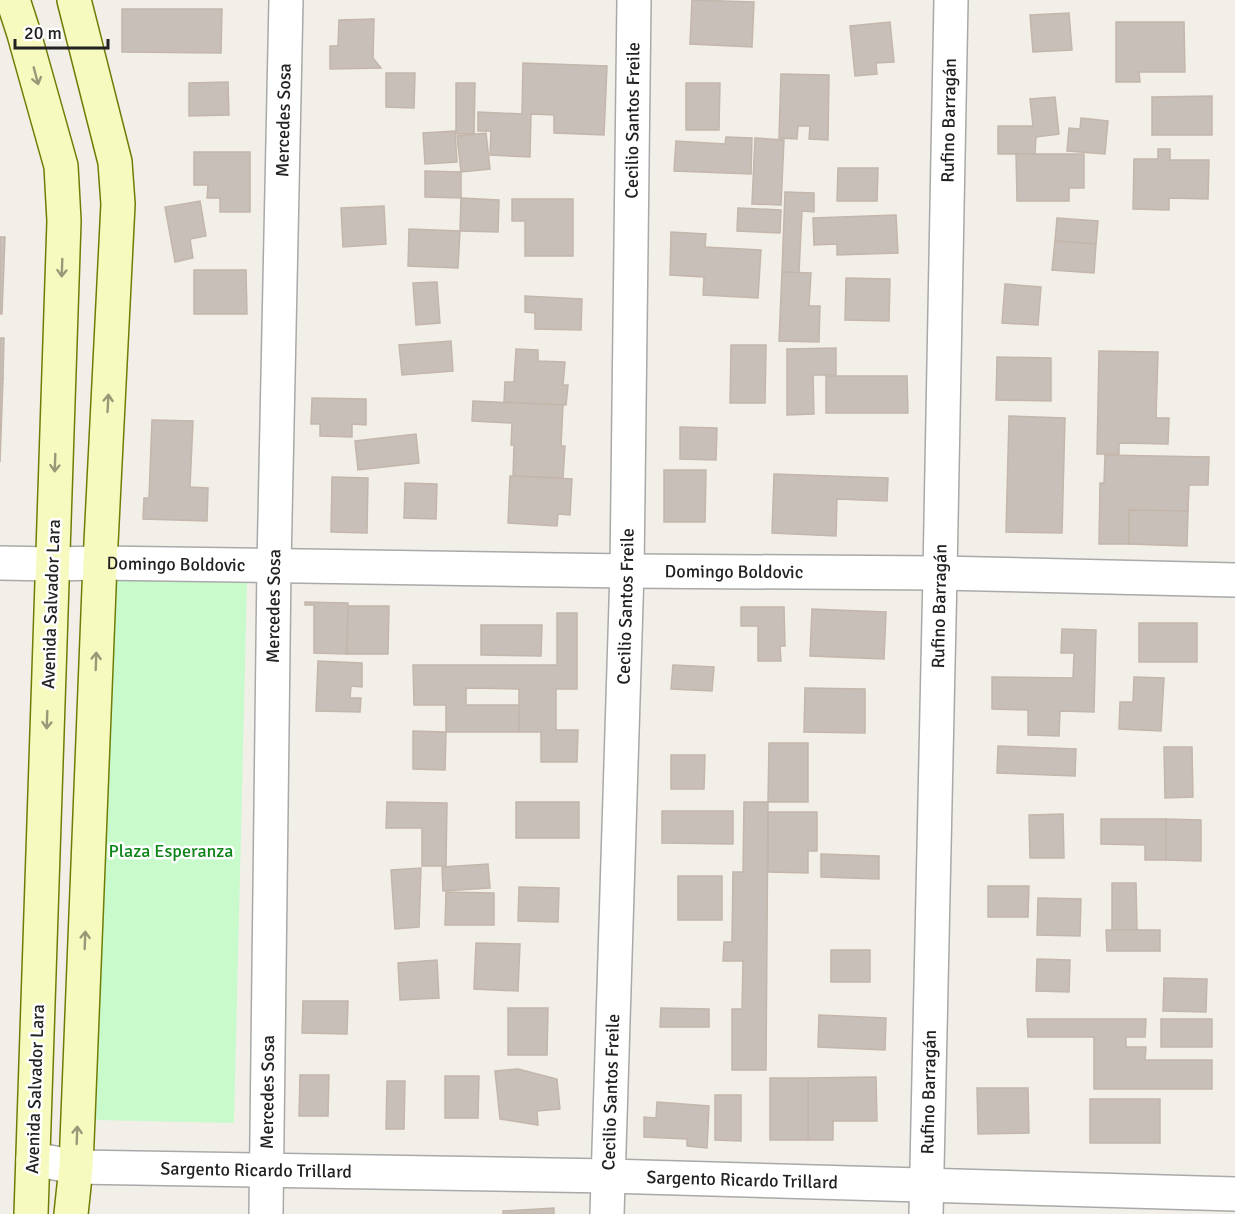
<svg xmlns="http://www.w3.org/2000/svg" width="1235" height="1214" font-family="Signika,sans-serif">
<rect width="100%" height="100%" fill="#f2efe9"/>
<polygon fill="#c8facc" points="109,580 247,583 234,1123 96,1120"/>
<g fill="#c7bfb8" stroke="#c4b6ab" stroke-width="1.5" fill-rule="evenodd">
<polygon points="692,0 754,2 752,47 690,44"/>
<polygon points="122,9 222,9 221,53 122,52"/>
<polygon points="1069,13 1072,50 1033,52 1030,15"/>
<polygon points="374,19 373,58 381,68 330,69 330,46 338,46 339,20"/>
<polygon points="890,22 894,62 876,63 877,74 855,76 850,26"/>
<polygon points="1116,22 1184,22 1185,72 1139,72 1140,82 1116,82"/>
<polygon points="523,63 607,66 604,135 554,133 554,115 531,114 530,157 490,155 491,131 478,131 478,112 522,114"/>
<polygon points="386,73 415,73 414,108 386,107"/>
<polygon points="781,74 829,75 828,140 809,139 810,126 798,126 797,139 779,138"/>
<polygon points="228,82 229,115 189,116 189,83"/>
<polygon points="456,83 475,83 474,134 456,134"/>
<polygon points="686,83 720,83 719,130 686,130"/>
<polygon points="1212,96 1212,135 1152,135 1152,97"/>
<polygon points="1055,97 1059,134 1036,137 1035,154 998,154 998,126 1033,126 1030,99"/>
<polygon points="1081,118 1108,121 1105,154 1067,151 1069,128 1080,129"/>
<polygon points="455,131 457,162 425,164 423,133"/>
<polygon points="486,133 490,169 461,172 461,198 425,197 425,171 461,172 457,136"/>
<polygon points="726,137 752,138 751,174 674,171 676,141 725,144"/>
<polygon points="755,138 784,140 781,205 752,204"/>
<polygon points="1158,149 1170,149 1170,160 1209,160 1208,199 1169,198 1169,210 1133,209 1134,159 1158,159"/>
<polygon points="194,152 250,152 250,212 220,212 220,198 207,198 208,185 194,185"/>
<polygon points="1016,154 1084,154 1084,188 1069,188 1069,201 1017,201"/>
<polygon points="838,168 878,168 877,201 837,201"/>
<polygon points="785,192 814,193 814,212 802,211 799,273 782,272"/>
<polygon points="461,198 499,200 498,232 460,231"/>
<polygon points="512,199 573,199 573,256 525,256 525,221 512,221"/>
<polygon points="200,201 206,236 190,239 193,258 175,262 165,207"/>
<polygon points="384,206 386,244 343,247 341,208"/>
<polygon points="738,208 781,210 780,233 737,231"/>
<polygon points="896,215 898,253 837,255 837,244 814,245 813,218"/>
<polygon points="1057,218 1098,221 1096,244 1055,241"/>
<polygon points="409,229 460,231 458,268 408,266"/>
<polygon points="671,232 706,234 705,247 761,250 758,298 703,295 704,277 670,275"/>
<polygon points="0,237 5,237 2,314 0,314"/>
<polygon points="1055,241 1096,244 1094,273 1052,270"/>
<polygon points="194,270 246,270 247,314 194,314"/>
<polygon points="782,272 811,273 809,306 820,306 819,342 779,341"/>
<polygon points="846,278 890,279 889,321 845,320"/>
<polygon points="437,282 440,323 416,325 413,283"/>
<polygon points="1005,284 1041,287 1038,325 1002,323"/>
<polygon points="525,296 582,299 581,330 535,329 535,313 525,312"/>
<polygon points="0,338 4,338 3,379 0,379"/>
<polygon points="451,341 453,371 402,375 399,345"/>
<polygon points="731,345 766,345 765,403 730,403"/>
<polygon points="836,348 836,375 813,375 814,414 787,415 787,349"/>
<polygon points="516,349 538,350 538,361 565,362 563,385 568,385 566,405 504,402 505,382 514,382"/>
<polygon points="1099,351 1158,352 1156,418 1169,418 1168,444 1119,443 1119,454 1097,454"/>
<polygon points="997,357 1051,358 1051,401 996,400"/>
<polygon points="826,376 907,376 908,413 826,413"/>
<polygon points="0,379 3,379 0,462"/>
<polygon points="312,398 366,399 366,425 352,424 352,437 320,436 320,424 311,424"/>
<polygon points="473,401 563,405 561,446 565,446 563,478 513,476 514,445 511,445 512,423 472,421"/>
<polygon points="1009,416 1065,418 1062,533 1006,532"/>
<polygon points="152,420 193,421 190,487 208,488 207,521 143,519 144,498 149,498"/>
<polygon points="680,427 717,428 716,460 680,459"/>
<polygon points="416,434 419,463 358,470 355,441"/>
<polygon points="1105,455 1209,457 1208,485 1189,485 1188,511 1129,510 1129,544 1099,544 1100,483 1104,483"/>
<polygon points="664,470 706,470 705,522 664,522"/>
<polygon points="774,474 888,478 887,501 837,499 836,536 772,533"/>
<polygon points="510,476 572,479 570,515 558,514 557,526 508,523"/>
<polygon points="332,477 368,478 367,533 331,532"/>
<polygon points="405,483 437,484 436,519 404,518"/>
<polygon points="1129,510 1188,511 1187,546 1129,544"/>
<polygon points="305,602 348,603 347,654 314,653 314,605 305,605"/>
<polygon points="348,606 389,606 388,654 347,654"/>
<polygon points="741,607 784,607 785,646 780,646 781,661 758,661 758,626 741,626"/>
<polygon points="812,609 886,612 884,659 810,656"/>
<path d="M557 613H577V689H556V730H578L577 762H541V732H446V705H414L413 665H557ZM466 688 519 689V732V705H466Z"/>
<rect x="1139" y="623" width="58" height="39"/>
<polygon points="481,625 542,625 541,656 481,655"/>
<polygon points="1062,629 1096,630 1094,712 1060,711 1059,736 1028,735 1028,710 992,709 992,677 1073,678 1074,653 1061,653"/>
<polygon points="318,661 362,663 362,687 351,686 350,698 361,698 360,712 316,711"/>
<polygon points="673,665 714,667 712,691 671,689"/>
<polygon points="1134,677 1164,678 1161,731 1119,729 1120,702 1133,702"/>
<polygon points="805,688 865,689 865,733 804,732"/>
<polygon points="413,731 446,732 445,770 413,769"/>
<polygon points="769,743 808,743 808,802 768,802"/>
<polygon points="998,746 1076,749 1075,776 997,773"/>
<polygon points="1164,747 1192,747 1193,797 1165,798"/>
<polygon points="671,755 705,755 704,789 671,789"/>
<polygon points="387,802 447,803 446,866 422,866 422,828 386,828"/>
<rect x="516" y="802" width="63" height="36"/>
<polygon points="744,802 768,802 766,1070 732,1070 732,1009 742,1009 743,961 723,961 724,942 732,942 733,872 743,872"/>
<polygon points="662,811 733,811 733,844 662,843"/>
<polygon points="768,812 817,812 817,851 808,851 808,873 768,872"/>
<polygon points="1063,814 1064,858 1030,858 1029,815"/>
<polygon points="1101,819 1166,819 1166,860 1145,860 1145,845 1101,844"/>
<polygon points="1166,819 1201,820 1201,861 1166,860"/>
<polygon points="821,854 879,856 879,879 821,877"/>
<polygon points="488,864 490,888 443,891 442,867"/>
<polygon points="421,868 419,927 395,929 391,870"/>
<rect x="678" y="876" width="44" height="44"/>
<polygon points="1112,883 1136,883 1137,930 1112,930"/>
<polygon points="988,886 1029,886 1028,917 988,917"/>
<polygon points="519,887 559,888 558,922 518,921"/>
<polygon points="446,892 494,893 494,925 445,925"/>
<polygon points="1038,898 1081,899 1080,936 1037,935"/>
<polygon points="1106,930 1160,930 1160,951 1107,951"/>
<polygon points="476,943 520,944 518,991 474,989"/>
<rect x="831" y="950" width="39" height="32"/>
<polygon points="1037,959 1070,960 1069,992 1036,991"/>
<polygon points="437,960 439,998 400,1000 398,963"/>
<polygon points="1164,978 1207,979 1206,1012 1163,1011"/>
<polygon points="303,1001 348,1001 347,1034 302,1033"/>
<polygon points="508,1008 548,1008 547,1055 508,1055"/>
<polygon points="661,1008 709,1009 709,1027 660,1027"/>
<polygon points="819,1015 886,1018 885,1050 818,1047"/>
<polygon points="1027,1019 1146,1019 1145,1037 1126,1037 1126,1047 1146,1047 1145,1060 1212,1060 1212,1089 1094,1089 1094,1037 1028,1037"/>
<rect x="1161" y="1019" width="51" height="28"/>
<polygon points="518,1069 557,1079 560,1109 537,1111 538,1125 500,1119 495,1071"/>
<polygon points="300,1075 329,1075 328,1116 299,1116"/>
<polygon points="445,1076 479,1076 478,1118 445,1118"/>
<polygon points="876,1077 877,1121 833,1121 833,1140 808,1140 808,1078"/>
<rect x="770" y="1078" width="38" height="62"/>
<polygon points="387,1081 405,1081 404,1129 386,1129"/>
<polygon points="977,1088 1028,1088 1029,1133 978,1134"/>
<polygon points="715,1095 741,1095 741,1141 715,1140"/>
<rect x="1090" y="1099" width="70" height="44"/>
<polygon points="657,1102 709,1106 707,1148 687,1146 687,1139 644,1137 644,1117 656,1118"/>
<polygon points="554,1208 554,1214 503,1214 503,1211"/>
</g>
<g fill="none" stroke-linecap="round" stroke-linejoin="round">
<g stroke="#a9a9a9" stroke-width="36">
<g id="street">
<path id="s1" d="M0 563 52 564 100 563 627 571 940 573 1235 580"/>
<path id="s2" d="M33 1159 76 1167 608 1176 1235 1194"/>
<path id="s3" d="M266 1214 274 565 286 0"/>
<path id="s4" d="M607 1214 627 571 634 0"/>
<path id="s5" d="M926 1214 940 573 951 0"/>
</g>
</g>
<g stroke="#707d05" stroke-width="36">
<g id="secondary">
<polyline points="13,0 24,34 61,166 64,221 31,1214"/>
<polyline points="71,1214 76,1167 100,563 118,204 115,162 74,0"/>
</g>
</g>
<use href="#street" stroke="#fff" stroke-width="33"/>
<use href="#secondary" stroke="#f7fabf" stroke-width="33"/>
</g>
<defs><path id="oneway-shaft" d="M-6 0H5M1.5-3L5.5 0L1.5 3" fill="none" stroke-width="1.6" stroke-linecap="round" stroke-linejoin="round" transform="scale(1.5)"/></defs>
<g stroke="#979978">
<use href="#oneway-shaft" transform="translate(36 76) rotate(75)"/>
<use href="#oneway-shaft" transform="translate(62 268) rotate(92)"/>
<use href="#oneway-shaft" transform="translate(108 403) rotate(-87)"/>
<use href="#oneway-shaft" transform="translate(55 463) rotate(92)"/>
<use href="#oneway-shaft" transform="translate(96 661) rotate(-88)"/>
<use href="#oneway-shaft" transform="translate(47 720) rotate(92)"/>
<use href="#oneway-shaft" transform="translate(85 940) rotate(-88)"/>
<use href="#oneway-shaft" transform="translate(77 1135) rotate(-88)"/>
</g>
<g text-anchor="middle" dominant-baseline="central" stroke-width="5" stroke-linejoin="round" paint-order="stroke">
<g font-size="18" fill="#222" stroke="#fff">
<text stroke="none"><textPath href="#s3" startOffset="1094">Mercedes Sosa</textPath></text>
<text stroke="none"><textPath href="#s4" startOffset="1094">Cecilio Santos Freile</textPath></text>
<text stroke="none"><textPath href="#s5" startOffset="1094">Rufino Barragán</textPath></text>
<text stroke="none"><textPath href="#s1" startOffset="176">Domingo Boldovic</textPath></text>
<text stroke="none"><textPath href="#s1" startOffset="734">Domingo Boldovic</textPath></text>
<text transform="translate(51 604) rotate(-88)">Avenida Salvador Lara</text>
<text stroke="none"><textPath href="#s3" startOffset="608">Mercedes Sosa</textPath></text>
<text stroke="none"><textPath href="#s4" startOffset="608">Cecilio Santos Freile</textPath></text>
<text stroke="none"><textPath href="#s5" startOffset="608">Rufino Barragán</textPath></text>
<text transform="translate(35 1089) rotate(-88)">Avenida Salvador Lara</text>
<text stroke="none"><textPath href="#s3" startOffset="122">Mercedes Sosa</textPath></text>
<text stroke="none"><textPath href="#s4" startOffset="122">Cecilio Santos Freile</textPath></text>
<text stroke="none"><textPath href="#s5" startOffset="122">Rufino Barragán</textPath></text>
<text stroke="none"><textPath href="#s2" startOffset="224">Sargento Ricardo Trillard</textPath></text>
<text stroke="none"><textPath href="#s2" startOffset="710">Sargento Ricardo Trillard</textPath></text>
</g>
<g font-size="18" fill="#0c8416" stroke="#fff">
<text x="171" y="851">Plaza Esperanza</text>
</g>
</g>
<path d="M15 39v9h93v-9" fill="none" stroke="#222222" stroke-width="3"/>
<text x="24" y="39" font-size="18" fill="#222222" stroke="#ffffff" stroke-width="4.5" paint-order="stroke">20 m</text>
</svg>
